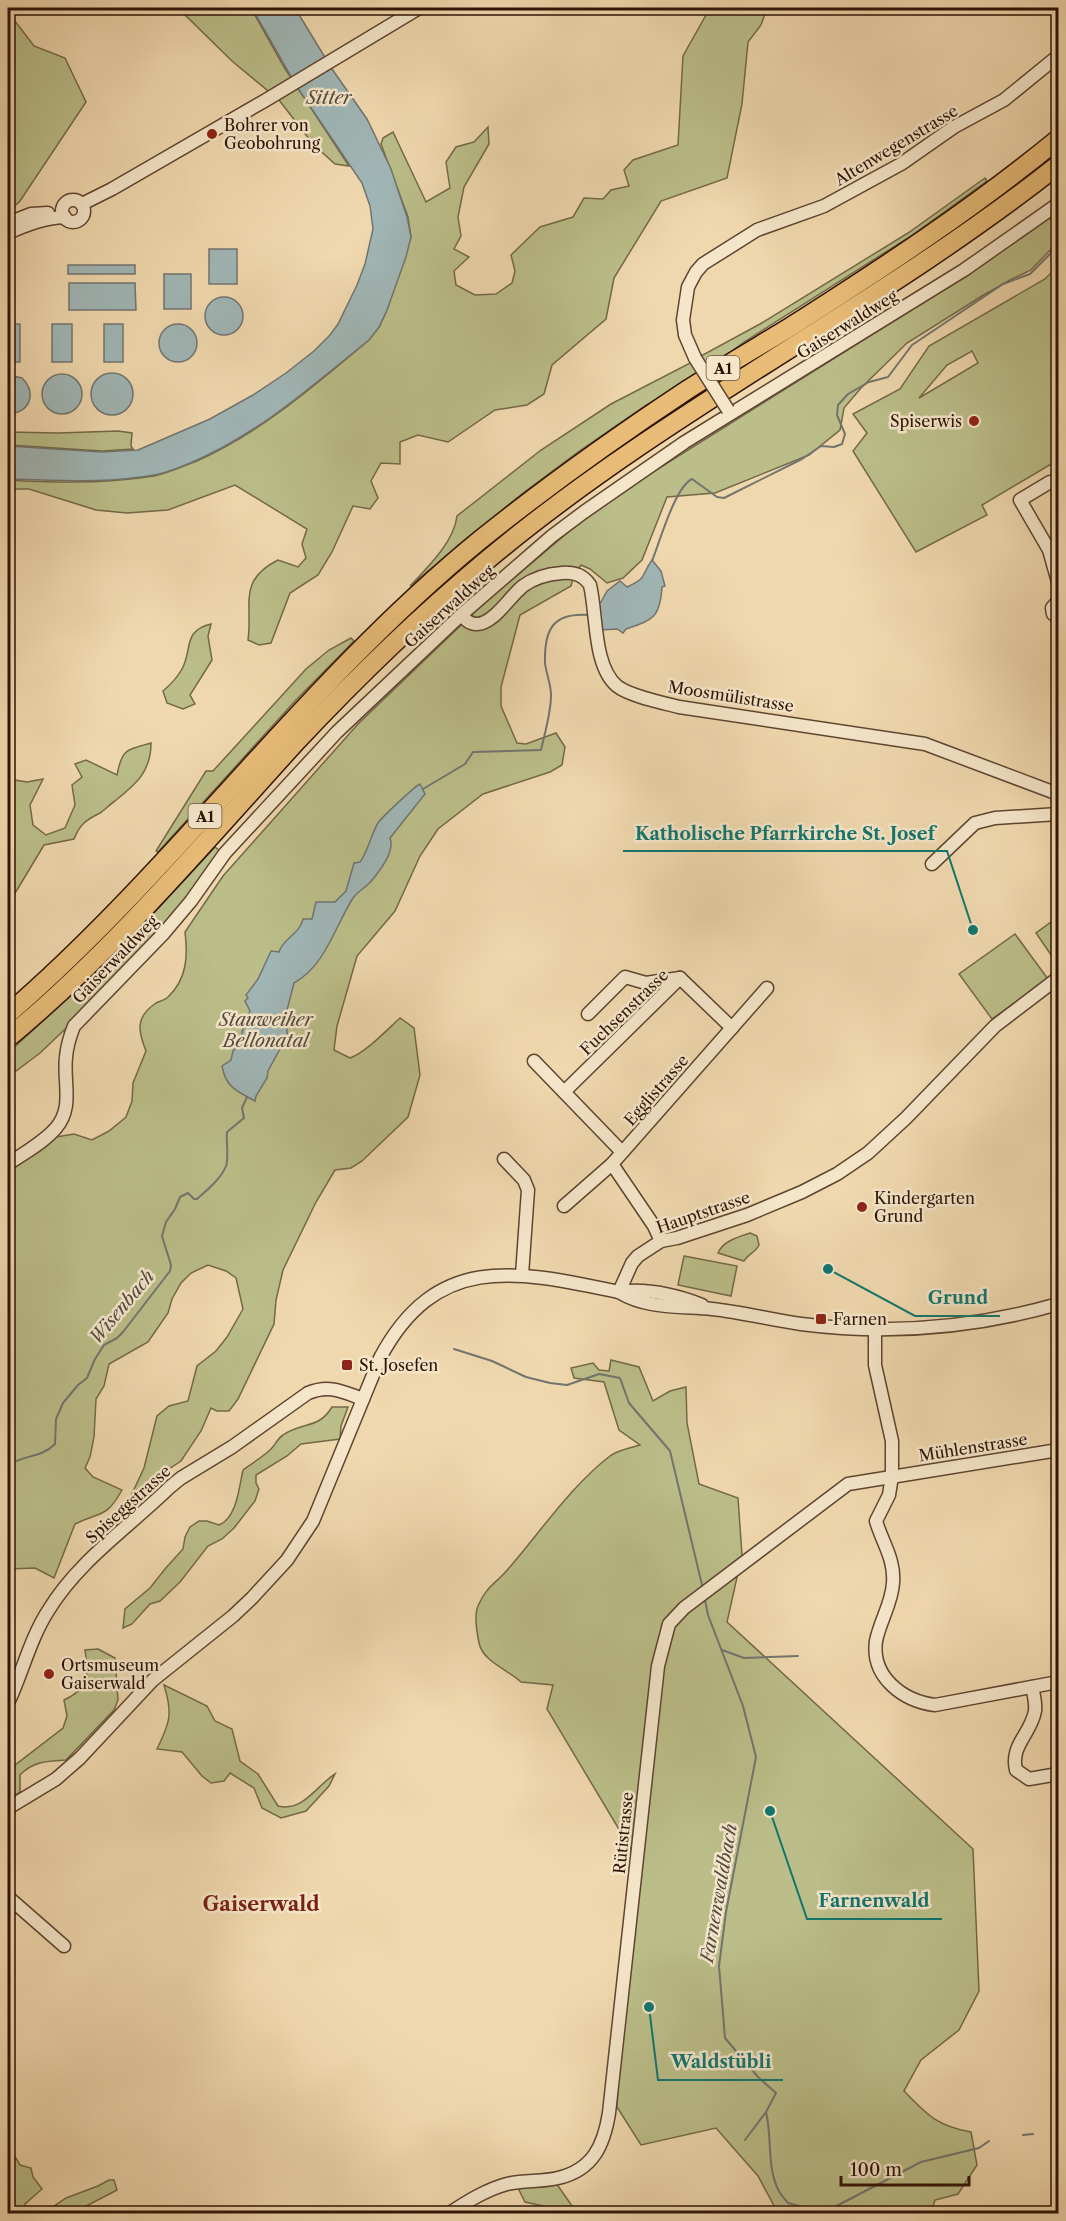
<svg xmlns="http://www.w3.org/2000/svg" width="1066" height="2221" font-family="'Libre Caslon Text',serif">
<rect width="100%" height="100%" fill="#f0d8ae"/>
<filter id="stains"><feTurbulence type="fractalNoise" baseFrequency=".00333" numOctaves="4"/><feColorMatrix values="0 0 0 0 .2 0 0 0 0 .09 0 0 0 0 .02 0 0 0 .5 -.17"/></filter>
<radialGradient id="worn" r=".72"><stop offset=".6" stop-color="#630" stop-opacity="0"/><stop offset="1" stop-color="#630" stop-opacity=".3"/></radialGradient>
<g fill="#bbbe89" stroke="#746848" stroke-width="1.5" fill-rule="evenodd">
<polygon points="131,8 251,8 284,67 349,166 335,164 313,144 279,100 232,61 183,13 162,9 135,10"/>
<path d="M710 8H767L761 25 748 42 742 104 727 178 661 201 614 278 606 319 552 365 544 394 527 405 495 410 448 442 418 435 400 442V464L381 463 371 481 378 498 370 509 353 506 332 552 318 575 290 593 271 643 259 645 248 640C253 604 237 581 278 560L298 567 306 558 302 544 307 529 235 485 168 510 127 513 96 510 29 489H8V480C56 483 106 484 154 476 169 473 183 466 197 461 262 432 315 385 369 340L379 327 387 310 411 237 408 217 381 144 383 138 393 132 426 202 450 188 446 162 456 147 474 142 488 127 489 144 464 187 458 217 461 236 454 249 469 257 454 271 456 285 475 295 496 294 512 283 515 271 511 255 540 227 573 217 584 198 603 199 611 190 629 186 624 170 633 160 678 145 683 56Z"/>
<polygon points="8,12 34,46 65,58 86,102 20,201 8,212"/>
<path d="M985 178 987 181 911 236 744 342 709 368 645 406 578 452 523 493 410 586C428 567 454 542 457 516L541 450 611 404 698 359 699 357 760 324 908 233Z"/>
<path d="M1058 209V242L1031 270 1010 280 982 296 907 343 861 388 844 408 840 430 809 455 715 493 667 497 642 560 623 578 607 583 590 569 581 565 574 575 571 586 520 615 501 687V706L517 743 526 744 556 733 565 747 562 765 550 772 483 794 438 829 420 856 395 911 357 956 337 1026 334 1050 350 1058C365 1053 387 1030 400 1018L414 1028 420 1075 408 1117 362 1161 351 1168 335 1170 316 1202 283 1270 276 1300 274 1324 238 1399 229 1411H217L211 1408 201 1431 181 1461 169 1469 150 1492 135 1504 130 1498 144 1468 157 1416 169 1406 188 1401 197 1366 216 1351 227 1337 243 1309 236 1278 226 1271 208 1265 191 1273 181 1283 172 1299 168 1313 148 1342 109 1364 104 1386 96 1399 94 1437 90 1457 85 1468 93 1477 122 1490C106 1519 101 1511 75 1524L54 1578 35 1568 8 1569V1169L56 1137 74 1134 92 1140 109 1131 126 1117 132 1101 133 1083 146 1051C138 1031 135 1017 156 1003 160 1001 165 1000 168 997 187 979 188 956 185 932L223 876 358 724 483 604 579 523 621 492 908 312Z"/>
<path d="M1058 266V298L1053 304 1058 313V460L982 505 987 515 916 552 853 451 867 433 853 414 900 389 929 346 1045 279ZM972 351 978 363 919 398 947 365Z"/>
<polygon points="118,431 132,433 131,446 133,449 102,451 8,445 8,432 58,433"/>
<path d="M211 624 208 636 212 660 190 695 195 704 183 709 167 703 163 691C170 685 177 678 182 669 193 649 182 631 211 624Z"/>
<polygon points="351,638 354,641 295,701 158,852 156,851 206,771 213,771 306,669 329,650"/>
<path d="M151 743C151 772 136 784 115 801 110 804 105 810 100 813 86 820 80 824 74 839L44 845 17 890 8 903V779L27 782 43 779 30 805 33 825 46 835 65 828 75 805 72 785 82 777 75 764 86 760 117 775C122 748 127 750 151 743Z"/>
<polygon points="215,847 221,852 190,898 80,1015 40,1053 8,1077 8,1053 117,953"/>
<polygon points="1058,917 1058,965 1036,933"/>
<polygon points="1015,934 1048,979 992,1019 959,974"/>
<path d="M750 1233 757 1236 759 1245C756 1252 748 1254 744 1261L718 1253C723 1241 738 1237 750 1233Z"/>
<polygon points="684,1256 737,1266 731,1296 678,1285"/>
<path d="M611 1360 639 1367 653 1401 670 1391 686 1387 687 1423 699 1484 738 1498 742 1555 727 1622 973 1849 979 1991 959 2030 921 2060 904 2091C927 2115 937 2126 971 2132L977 2165 958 2194 935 2200 931 2213H778L758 2176 716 2128 641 2145 617 2107 632 1851 547 1709 553 1685 521 1682C509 1670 483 1662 479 1643 477 1633 474 1615 478 1606 487 1585 496 1584 509 1568 540 1532 573 1484 610 1456 618 1450 630 1448 640 1445L619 1430 604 1382 574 1378 571 1368 593 1363 599 1370 609 1371Z"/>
<path d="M332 1407H348L341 1426 340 1439 301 1444 287 1456 256 1475V1483L259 1489 255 1501 234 1528 222 1539 208 1546 180 1582 160 1601 150 1604 132 1624 123 1628 125 1609 150 1588 165 1569 183 1549 185 1537 190 1527 199 1521H207L219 1525C237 1518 239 1487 243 1470 252 1463 263 1457 271 1449 275 1445 278 1438 283 1435 303 1421 318 1430 332 1407Z"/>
<path d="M98 1649 115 1658 118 1700 114 1710 66 1760C48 1761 33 1761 20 1775V1792L8 1800V1768L15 1765 63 1728 67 1716 64 1700C90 1688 89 1676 85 1650Z"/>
<path d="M164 1685 207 1706 215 1721 232 1729 240 1761 258 1774 278 1806C303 1812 315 1787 335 1774L329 1786 306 1811 281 1818 262 1808 254 1788 230 1773 224 1781 211 1783 202 1776 182 1752 157 1749C170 1722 173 1714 164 1685Z"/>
<polygon points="8,2149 13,2153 20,2165 31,2168 33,2177 42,2189 25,2204 29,2213 8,2213 8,2207 13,2194 8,2189"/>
<polygon points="109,2180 114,2180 117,2190 73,2213 44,2213 66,2198 98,2186"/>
<polygon points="556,2183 577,2213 554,2213 543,2206 525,2202 518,2188"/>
</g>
<g fill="#a0b6b6" stroke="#727470" stroke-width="1.5">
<path d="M252 8H295L332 69 367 119 391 169 407 217 411 237 406 257 387 310 379 327 369 340C314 384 262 431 197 460 183 466 168 473 154 475 105 484 57 480 8 479V446L102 452 138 450 210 419 253 395 286 373 314 351 330 335 338 324 357 285 365 264 373 229 370 206 362 183 297 87Z"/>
<rect x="209" y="249" width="28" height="35"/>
<rect x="68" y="265" width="67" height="9"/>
<rect x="164" y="274" width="27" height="35"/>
<polygon points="69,283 135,283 136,310 69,310"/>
<circle cx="224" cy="316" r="19"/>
<circle cx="178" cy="343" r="19"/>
<rect x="8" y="324" width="12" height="38"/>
<rect x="52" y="324" width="20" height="38"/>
<rect x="104" y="324" width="19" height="38"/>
<circle cx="112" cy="394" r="21"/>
<circle cx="62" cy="394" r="20"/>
<path d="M8 375 22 378C38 393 29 414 8 414Z"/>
<path d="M652 560 661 571 665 586 662 587C660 618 653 620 626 629L623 633 617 629 601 630 598 603 601 602 607 591 620 581 627 587C648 578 641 575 652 560Z"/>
<path d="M420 784 425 794 390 838C395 851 381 869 373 879 368 886 358 891 353 898 335 926 326 965 294 983L287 1010V1036L268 1071 267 1078 256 1096 255 1101C237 1091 226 1088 222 1066L231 1060 233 1051 242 1042V1032L250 1011 245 1001 248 998 246 995 258 979 271 951 279 952C283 938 300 934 303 919H312L316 902H335L346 891 354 863 360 862C368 852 371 834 378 823 381 818 415 786 420 784Z"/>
</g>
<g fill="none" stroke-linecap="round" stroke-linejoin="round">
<g stroke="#727470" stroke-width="2">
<path d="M652 561C660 541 675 487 692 479L717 497 724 498 802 459 821 446 834 447 842 444 845 434 837 415 838 405 848 394 869 382 888 377 912 345 1003 284 1030 274 1058 246"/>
<path d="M423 789 465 764 473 752 541 750C545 732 551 713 551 695 551 684 546 673 545 663 544 628 554 612 590 615"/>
<polyline points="454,1349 492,1361 526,1377 550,1383 567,1385 599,1374 620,1378 629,1403 670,1451 702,1585"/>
<path d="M8 1466C23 1454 40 1459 55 1444L56 1419 63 1403 78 1385 87 1378 95 1359 104 1345 117 1338 123 1332 170 1271 171 1265 162 1236 166 1222 175 1209 180 1197 188 1193 194 1199H197C207 1190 221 1179 226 1166 229 1160 226 1141 227 1132L244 1118 242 1108 247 1097"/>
<path d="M705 1600 708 1615 743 1706 756 1757 726 1912 719 1966 725 2038 758 2077 776 2093 766 2112C772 2136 767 2164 777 2187 779 2193 784 2198 788 2203L828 2214"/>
<polyline points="722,1650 744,1658 798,1656"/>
<polyline points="1023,2135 1033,2134"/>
<polyline points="745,2140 766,2112"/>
<polyline points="825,2212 921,2162 979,2148 989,2141"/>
</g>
<g stroke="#5e4430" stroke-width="15">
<g id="minor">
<circle cx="73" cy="211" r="11"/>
<polyline points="82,204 112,189 266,100 419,8"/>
<polyline points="8,223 31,214 48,213"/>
<path d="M8 233C26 225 44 218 65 217"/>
<polyline points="695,358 685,335 683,320 688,287 696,272 703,264 757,230 824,206 901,164 954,127 1004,100 1058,56"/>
<polyline points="1050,482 1020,500 1049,550 1058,582"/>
<polyline points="1058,601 1052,608 1053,614 1058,618"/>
<path d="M461 615C465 619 469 624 476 624 493 625 510 596 523 586 535 577 548 574 562 573 575 572 583 575 590 585 597 614 593 666 617 686 629 696 664 703 679 707L925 744 1058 794"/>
<polyline points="932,864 975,823 995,818 1058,814"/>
<polyline points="680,978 732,1028"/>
<polyline points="588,1014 625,977 646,983 680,978"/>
<polyline points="534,1061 622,1152"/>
<polyline points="564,1092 680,978"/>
<polyline points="504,1159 524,1180 528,1190 522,1275"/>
<path d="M8 1164C24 1153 43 1143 56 1128 74 1107 63 1082 66 1057 67 1046 70 1036 74 1026L164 933 191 901 225 853 337 732 461 615 552 536 584 512 685 442 964 270 1058 204"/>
<polyline points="612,1164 654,1226 661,1241"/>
<polyline points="564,1206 612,1164 767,988"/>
<polyline points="619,1292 632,1263 638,1256 661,1241 677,1238 747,1215 802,1192 837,1174 868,1153 906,1118 995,1026 1058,978"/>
<path d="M619 1292C647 1288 676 1295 702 1305"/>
<path d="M875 1329V1365L892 1441V1476L889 1495 876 1521C882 1542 895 1559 893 1583 892 1603 880 1621 876 1641 871 1677 903 1701 935 1705L1058 1682"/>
<path d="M1032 1687C1034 1695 1036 1703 1035 1711 1031 1734 1010 1745 1016 1770L1029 1779 1058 1774"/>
<path d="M8 1703C22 1674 30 1639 48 1611 78 1561 129 1527 170 1487L181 1478 232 1447 308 1393C330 1384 343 1392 363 1399"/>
<path d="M8 1808 56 1779 80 1758 153 1680 233 1616 252 1598 287 1560 313 1521 380 1358C437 1251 518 1271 619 1292 647 1309 680 1306 712 1309 741 1312 772 1320 801 1324 887 1335 975 1328 1058 1304"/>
<polyline points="8,1897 64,1946"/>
<path d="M448 2214C467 2202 485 2190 507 2184 524 2180 542 2182 558 2178 593 2170 604 2145 609 2113L658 1666 669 1624 684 1608 848 1484 1058 1450"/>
</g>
</g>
<g stroke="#2d1206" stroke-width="21">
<g id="highway">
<path d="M8 1014C177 868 306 682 480 540 546 487 616 437 687 390 720 369 754 349 787 329 880 270 973 209 1058 139"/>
<path d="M8 1038C114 950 203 844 296 742 356 678 419 617 486 561 664 411 876 309 1058 165"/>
</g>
</g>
<use href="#minor" stroke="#f5e6ca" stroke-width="12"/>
<use href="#highway" stroke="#e8bc77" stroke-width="18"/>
<g stroke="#5e4430" stroke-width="15" stroke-linecap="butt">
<polyline id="minor-bridge" points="695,358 728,410"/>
</g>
<use href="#minor-bridge" stroke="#f5e6ca" stroke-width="12"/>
</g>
<g fill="#8f2418" stroke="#f5e6ca" stroke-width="2">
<circle cx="212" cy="134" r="6"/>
<circle cx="974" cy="421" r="6"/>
<circle cx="862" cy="1207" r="6"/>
<rect x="815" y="1313" width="12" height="12" rx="3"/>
<rect x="341" y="1359" width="12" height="12" rx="3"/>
<circle cx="49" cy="1674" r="6"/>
</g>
<g text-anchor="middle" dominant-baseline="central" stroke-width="5" stroke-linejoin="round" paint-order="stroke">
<g fill="#f5e6ca" stroke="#695241" stroke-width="1.5">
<rect x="706.5" y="356" width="33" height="24" rx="4.5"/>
<rect x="188.5" y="804" width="33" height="24" rx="4.5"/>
</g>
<g font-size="15" font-weight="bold" fill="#2d1206">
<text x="723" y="368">A1</text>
<text x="205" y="816">A1</text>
</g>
<g font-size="16" fill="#2d1206" stroke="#f5e6ca" text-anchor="start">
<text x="224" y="125">Bohrer von<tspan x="224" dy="18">Geobohrung</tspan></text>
<text x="962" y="421" text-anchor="end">Spiserwis</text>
<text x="874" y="1198">Kindergarten<tspan x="874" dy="18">Grund</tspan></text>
<text x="833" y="1319">Farnen</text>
<text x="359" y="1365">St. Josefen</text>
<text x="61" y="1665">Ortsmuseum<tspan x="61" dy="18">Gaiserwald</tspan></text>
</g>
<g font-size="16" fill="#2d1206" stroke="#f5e6ca">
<text transform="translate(896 145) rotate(-31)">Altenwegenstrasse</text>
<text transform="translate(847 324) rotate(-32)">Gaiserwaldweg</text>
<text transform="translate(449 606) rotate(-42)">Gaiserwaldweg</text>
<text transform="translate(731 696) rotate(9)">Moosmülistrasse</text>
<text transform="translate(115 959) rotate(-46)">Gaiserwaldweg</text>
<text transform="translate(624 1012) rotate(-44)">Fuchsenstrasse</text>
<text transform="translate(656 1090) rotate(-49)">Egglistrasse</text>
<text transform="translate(703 1212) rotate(-19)">Hauptstrasse</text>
<text transform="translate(973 1447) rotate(-9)">Mühlenstrasse</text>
<text transform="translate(128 1504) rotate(-42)">Spiseggstrasse</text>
<text transform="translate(623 1833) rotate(-84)">Rütistrasse</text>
</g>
<g font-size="18" font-style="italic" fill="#554b44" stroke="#f5e6ca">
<text x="329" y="98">Sitter</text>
<text x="266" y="1020">Stauweiher<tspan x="266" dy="21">Bellonatal</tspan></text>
<text transform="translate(122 1307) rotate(-50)">Wisenbach</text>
<text transform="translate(719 1893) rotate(-80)">Farnenwaldbach</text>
</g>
<g font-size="20" font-weight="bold" fill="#7a1f14" stroke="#f5e6ca">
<text x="261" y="1904">Gaiserwald</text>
</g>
</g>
<path fill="none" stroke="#0f766e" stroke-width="2" d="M973 930L947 851H623M828 1269L915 1316H1000M770 1811L807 1919H942M649 2007L658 2080H783"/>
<g fill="#0f766e" stroke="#f5e6ca" stroke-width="2">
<circle cx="973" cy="930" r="6"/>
<circle cx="828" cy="1269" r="6"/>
<circle cx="770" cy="1811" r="6"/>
<circle cx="649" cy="2007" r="6"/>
</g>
<g font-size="18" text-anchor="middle" font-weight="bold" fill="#0f766e" stroke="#f5e6ca" stroke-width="5" stroke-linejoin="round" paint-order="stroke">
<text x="785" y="840">Katholische Pfarrkirche St. Josef</text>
<text x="958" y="1304">Grund</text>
<text x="874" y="1907">Farnenwald</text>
<text x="721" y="2068">Waldstübli</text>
</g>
<rect width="1066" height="2221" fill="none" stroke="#f0d8ae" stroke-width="30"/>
<rect x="9" y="9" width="1048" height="2203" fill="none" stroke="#2d1206" stroke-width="3"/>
<rect x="15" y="15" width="1036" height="2191" fill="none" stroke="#2d1206" stroke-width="1.5"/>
<path d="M841 2176v9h128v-9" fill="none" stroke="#2d1206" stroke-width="3"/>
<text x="850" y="2176" font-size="18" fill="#2d1206" stroke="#f5e6ca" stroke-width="4.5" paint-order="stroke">100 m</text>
<rect width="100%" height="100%" filter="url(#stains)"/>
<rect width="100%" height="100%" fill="url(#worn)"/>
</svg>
